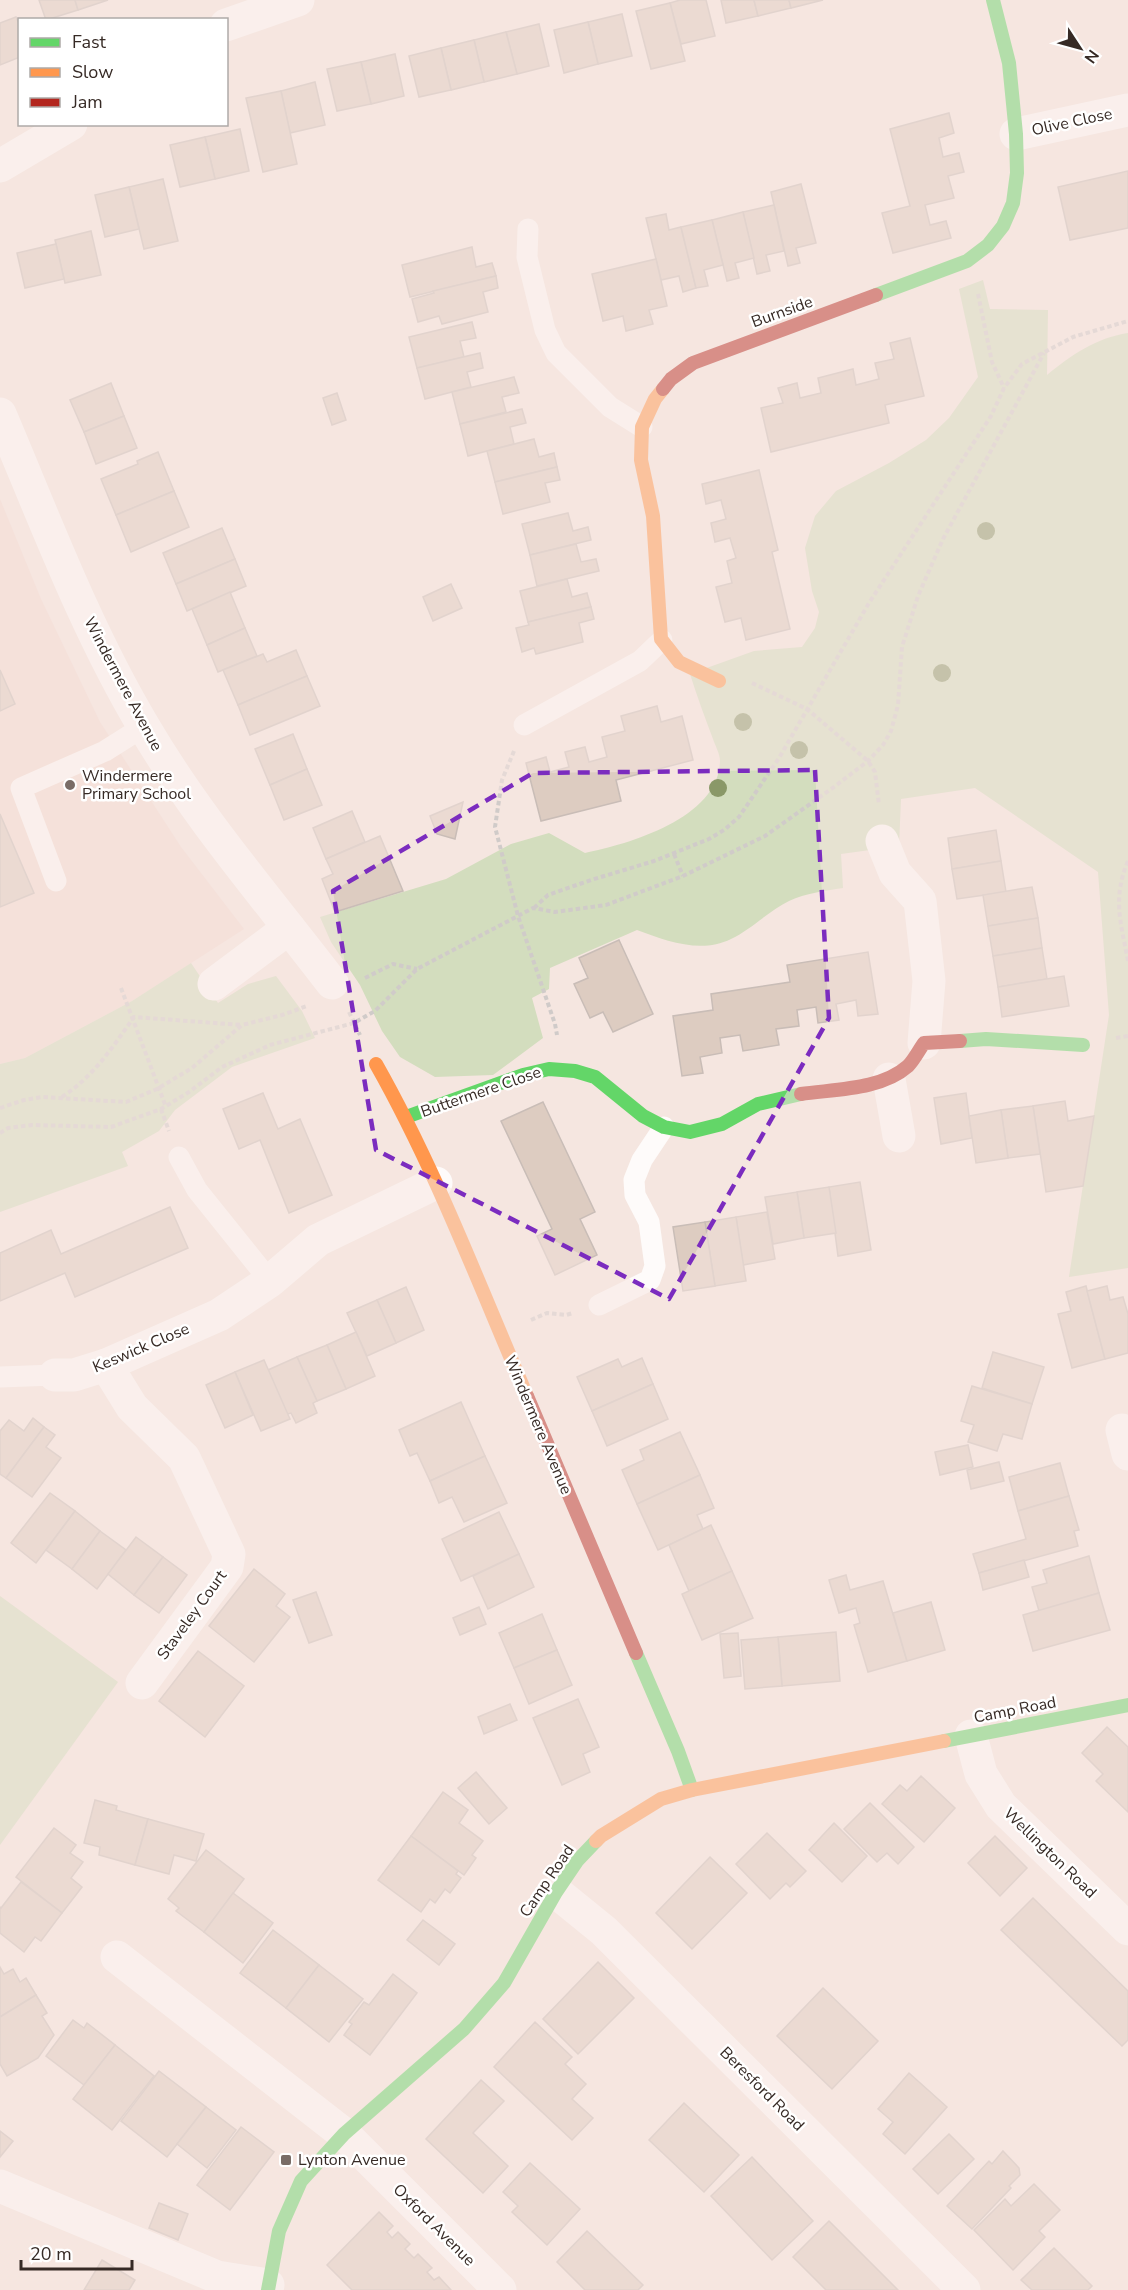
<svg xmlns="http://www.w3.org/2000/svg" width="1128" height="2290" font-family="'Nunito Sans',sans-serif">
<rect width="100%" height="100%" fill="#f5e6e0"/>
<polygon fill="#f4dbd2" points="0,499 41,599 100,722 181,847 244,929 132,1001 25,1058 0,1064"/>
<g fill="#d3ddbe">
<path d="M983 280 990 309 1048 310 1047 375C1071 355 1096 338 1128 333V1268L1069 1277 1109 1015 1098 872 975 788 901 799 899 846 841 854 843 888C824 891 806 893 789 901 769 911 750 930 731 939 701 954 666 941 637 930L550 968 549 989 532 998 543 1038 493 1075 435 1077 400 1057 382 1031 360 985 331 942 320 917 446 879 511 844 549 833 585 853C629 844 719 818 720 761 720 754 715 745 713 739 705 718 697 696 690 674L754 651 802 647 815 628 819 612 812 591 805 548 815 516 836 491 889 463 926 440 949 418 978 377 959 289Z"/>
<polygon points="191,963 218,1003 248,984 276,976 302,1011 315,1038 232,1067 175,1110 159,1131 122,1152 128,1166 0,1212 0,1064 25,1058 132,1001"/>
<polygon points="0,1596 118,1682 0,1845"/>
</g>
<g fill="#ddccc1" stroke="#c9bdb7" stroke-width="1.5">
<polygon points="39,0 75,0 78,10 46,20"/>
<polygon points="75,0 108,0 78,10"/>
<polygon points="680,0 706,0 715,36 681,44 670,3"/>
<polygon points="721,0 754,0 758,16 726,23"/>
<polygon points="754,0 789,0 791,8 758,16"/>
<polygon points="789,0 823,0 791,8"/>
<polygon points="670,3 685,61 651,69 636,11"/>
<polygon points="622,14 632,56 598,64 588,22"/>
<polygon points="16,17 20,26 20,57 0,65 0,23"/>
<polygon points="588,22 598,64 564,73 554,30"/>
<polygon points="539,24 549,66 517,74 506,32"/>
<polygon points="506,32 517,74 484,82 474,40"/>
<polygon points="474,40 484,82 451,90 441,48"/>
<polygon points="441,48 451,90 419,97 409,56"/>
<polygon points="395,54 404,96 371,104 361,62"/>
<polygon points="361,62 371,104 337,111 327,69"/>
<polygon points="315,82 325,125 290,133 281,91"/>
<polygon points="281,91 297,164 263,172 246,98"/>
<polygon points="949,113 954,133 939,138 943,157 959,153 964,172 948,176 954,198 925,205 930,225 946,221 951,238 893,253 882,213 910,206 890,129"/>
<polygon points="240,129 249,171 215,179 205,137"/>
<polygon points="205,137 215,179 180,187 170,145"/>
<polygon points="1128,171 1128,228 1070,240 1058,187"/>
<polygon points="163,179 178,241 144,249 129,187"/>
<polygon points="801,184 816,243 796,248 800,263 788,266 771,192"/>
<polygon points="129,187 139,229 105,237 95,195"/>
<polygon points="774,205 784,251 766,255 770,271 757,274 743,212"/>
<polygon points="743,212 754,258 735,263 739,278 727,281 712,220"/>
<polygon points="666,214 669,230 681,227 696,288 683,292 679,276 661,280 646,218"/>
<polygon points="712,220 723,265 704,270 708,286 696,288 681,227"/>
<polygon points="91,231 101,275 65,283 55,240"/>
<polygon points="56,244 64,279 25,288 17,253"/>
<polygon points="472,247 476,267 492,263 496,276 410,297 402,265"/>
<polygon points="656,259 667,306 649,310 653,324 626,331 623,316 603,321 592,274"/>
<polygon points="496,276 498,288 483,292 488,312 442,324 439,316 418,322 412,299 434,293 433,291"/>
<polygon points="472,322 476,338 460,341 464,357 417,368 409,337"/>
<polygon points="910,338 924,396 885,405 889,423 771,452 761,408 783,403 778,388 797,383 800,398 821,393 818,378 853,369 856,385 879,379 875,363 894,359 890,343"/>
<polygon points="480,353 483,368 467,372 471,387 425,399 417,368"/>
<polygon points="514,377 519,393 502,397 506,412 460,424 452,392"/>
<polygon points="111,383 124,416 84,432 70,400"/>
<polygon points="337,393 346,420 332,425 323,398"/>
<polygon points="522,409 526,423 510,427 514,444 468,456 460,424"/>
<polygon points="124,416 137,448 96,464 84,432"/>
<polygon points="534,439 539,457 554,453 557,467 495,482 487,451"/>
<polygon points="158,452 174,491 116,515 101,479 138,464 137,461"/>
<polygon points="557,467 560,480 545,483 550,502 503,514 495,482"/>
<polygon points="759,470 778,550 772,552 790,629 746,640 741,618 725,622 716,587 732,583 727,561 736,558 730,538 715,542 711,523 726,519 721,500 706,504 702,484"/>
<polygon points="174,491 189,527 131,552 116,515"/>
<polygon points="568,513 573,531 588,527 591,540 530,555 522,524"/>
<polygon points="222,528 235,559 176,584 163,553"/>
<polygon points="576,544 581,562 596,559 599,571 537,586 530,555"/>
<polygon points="235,559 246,586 187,611 176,584"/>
<polygon points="567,579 572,597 587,593 591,607 528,622 520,591"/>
<polygon points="451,584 462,608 433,621 423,597"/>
<polygon points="230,592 245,628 207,645 192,609"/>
<polygon points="591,607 594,619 579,623 583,642 536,654 534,648 522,652 516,628 529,625 528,622"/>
<polygon points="245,628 257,656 218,672 207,645"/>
<polygon points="296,650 307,676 238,705 223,670 263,654 267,662"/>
<polygon points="0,670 15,704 0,711"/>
<polygon points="307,676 320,706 250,735 238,705"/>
<polygon points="657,706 661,722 682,716 693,760 616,780 621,801 541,821 526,763 546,757 550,772 569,767 565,752 585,747 589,762 607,757 602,737 625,731 621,716"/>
<polygon points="293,734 307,769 270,785 255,749"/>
<polygon points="307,769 322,805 284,820 270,785"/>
<polygon points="463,802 455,839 437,834 430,816"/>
<polygon points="352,811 365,842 326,859 313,828"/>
<polygon points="0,814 34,893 0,907"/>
<polygon points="996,830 1001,861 952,869 948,838"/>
<polygon points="380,836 403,891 335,912 322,879 333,874 326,859"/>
<polygon points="1001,861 1006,892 957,899 952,869"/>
<polygon points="1032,887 1038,918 988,926 983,895"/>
<polygon points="1038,918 1042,948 993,956 988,926"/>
<polygon points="619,940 653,1014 613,1032 603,1012 590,1018 574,984 588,978 579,958"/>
<polygon points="1042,948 1047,979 998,987 993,956"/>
<polygon points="868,952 878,1014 858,1016 856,1000 836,1004 839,1020 818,1023 816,1007 797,1010 799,1026 776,1029 779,1045 743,1051 740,1035 720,1038 722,1053 700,1057 703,1073 682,1076 673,1016 713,1010 711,994 790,982 787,965"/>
<polygon points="1064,976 1069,1006 1002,1017 998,987"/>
<polygon points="263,1093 278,1129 300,1119 332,1195 289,1213 260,1140 239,1149 223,1109"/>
<polygon points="966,1093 972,1138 941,1144 934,1098"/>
<polygon points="1065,1101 1068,1121 1094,1116 1083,1186 1046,1192 1033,1106"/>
<polygon points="543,1102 595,1212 580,1219 597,1255 555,1275 537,1236 552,1229 501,1121"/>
<polygon points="1033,1106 1040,1154 1008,1158 1001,1110"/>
<polygon points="1001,1110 1008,1158 976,1163 969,1116"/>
<polygon points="860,1182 871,1250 838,1256 829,1187"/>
<polygon points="829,1187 836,1233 804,1238 797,1192"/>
<polygon points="797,1192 804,1238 773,1244 765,1197"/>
<polygon points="170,1207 188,1248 75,1297 65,1273 0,1301 0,1253 51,1230 61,1254"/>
<polygon points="767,1212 775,1259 743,1265 736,1217"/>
<polygon points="736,1217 746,1281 715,1286 705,1222"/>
<polygon points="705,1222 715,1286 683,1291 673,1227"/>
<polygon points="1086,1286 1105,1359 1072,1368 1058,1314 1071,1311 1066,1292"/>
<polygon points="1107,1286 1110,1300 1123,1297 1128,1314 1128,1353 1105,1359 1087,1291"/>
<polygon points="406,1287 424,1330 396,1343 377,1300"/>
<polygon points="377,1300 396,1343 367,1356 347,1313"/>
<polygon points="356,1332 375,1376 346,1389 327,1345"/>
<polygon points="327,1345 346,1389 317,1401 297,1357"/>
<polygon points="993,1352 1044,1367 1032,1404 982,1388"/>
<polygon points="297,1357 317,1401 313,1403 317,1413 296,1423 291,1413 287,1414 268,1370"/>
<polygon points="642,1358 653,1384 592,1411 577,1377 618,1359 622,1367"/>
<polygon points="264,1360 290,1419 261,1431 235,1372"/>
<polygon points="235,1372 253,1415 225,1428 206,1385"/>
<polygon points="653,1384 668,1419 607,1446 592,1411"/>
<polygon points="972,1386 1032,1404 1022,1439 1003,1434 997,1451 968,1442 974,1425 961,1421"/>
<polygon points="461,1402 485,1456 430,1481 417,1453 410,1456 399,1430"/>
<polygon points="33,1418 44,1427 6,1478 0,1474 0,1431 9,1420 24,1431"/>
<polygon points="44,1427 55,1435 46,1447 61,1458 32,1497 6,1478"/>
<polygon points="680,1432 700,1475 637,1504 622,1470 644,1460 640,1450"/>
<polygon points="968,1445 973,1467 940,1475 935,1452"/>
<polygon points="485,1456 507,1503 464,1522 452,1497 439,1503 430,1481"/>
<polygon points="999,1462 1004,1481 971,1489 967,1470"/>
<polygon points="1060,1463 1069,1496 1018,1511 1009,1477"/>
<polygon points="700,1475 714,1508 697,1515 703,1529 658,1550 637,1504"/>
<polygon points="50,1493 75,1511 36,1563 11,1543"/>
<polygon points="1069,1496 1079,1530 1074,1531 1078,1546 979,1573 973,1554 1026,1539 1018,1511"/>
<polygon points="75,1511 100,1531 72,1569 46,1550"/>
<polygon points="499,1512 519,1554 461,1581 442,1539"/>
<polygon points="711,1525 732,1571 689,1591 669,1545"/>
<polygon points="100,1531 126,1550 97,1589 72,1569"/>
<polygon points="136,1537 163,1557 134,1595 108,1574"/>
<polygon points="519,1554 534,1587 488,1609 473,1576"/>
<polygon points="1089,1556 1099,1593 1039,1611 1032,1587 1047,1583 1043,1570"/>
<polygon points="163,1557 187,1575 159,1613 134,1595"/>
<polygon points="1024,1560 1029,1577 983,1590 979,1573"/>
<polygon points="254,1569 285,1594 276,1606 290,1617 254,1662 209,1626"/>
<polygon points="732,1571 753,1618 702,1640 682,1594"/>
<polygon points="846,1575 850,1590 883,1581 907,1661 868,1672 854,1625 860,1623 856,1608 839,1613 829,1580"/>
<polygon points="316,1592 332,1635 309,1643 293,1600"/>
<polygon points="1099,1593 1110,1630 1033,1651 1023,1615"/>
<polygon points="931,1602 945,1650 907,1661 893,1613"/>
<polygon points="479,1607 486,1624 460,1635 453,1618"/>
<polygon points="542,1614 557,1650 514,1668 499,1633"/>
<polygon points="836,1632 840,1681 782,1686 778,1637"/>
<polygon points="738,1633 741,1676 724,1678 720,1634"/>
<polygon points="778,1637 782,1686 745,1689 741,1640"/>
<polygon points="557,1650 572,1685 529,1704 514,1668"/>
<polygon points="198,1651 244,1686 205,1737 159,1701"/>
<polygon points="578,1699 599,1747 583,1754 590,1772 562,1785 533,1718"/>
<polygon points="510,1704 517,1720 484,1734 478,1717"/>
<polygon points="1107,1727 1128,1747 1128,1812 1096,1781 1103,1774 1082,1753"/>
<polygon points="476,1772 507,1808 489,1824 458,1788"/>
<polygon points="921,1776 955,1808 924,1842 882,1804 900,1785 907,1791"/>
<polygon points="443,1792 468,1810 459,1823 483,1841 472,1855 476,1858 464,1875 411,1836"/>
<polygon points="95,1800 117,1806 116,1810 148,1819 135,1865 99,1855 100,1847 84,1843"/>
<polygon points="870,1803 914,1847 898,1864 887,1853 877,1862 844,1829"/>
<polygon points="148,1819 204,1834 196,1861 174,1855 169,1874 135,1865"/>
<polygon points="834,1823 867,1856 842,1882 809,1850"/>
<polygon points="54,1828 76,1845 70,1853 83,1862 71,1878 82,1887 62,1913 16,1877"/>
<polygon points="767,1833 806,1871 790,1887 786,1883 770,1899 736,1864"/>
<polygon points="411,1836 458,1871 456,1874 461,1878 450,1893 445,1889 435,1903 430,1899 421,1912 378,1880"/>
<polygon points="995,1836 1027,1868 1000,1896 968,1863"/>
<polygon points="206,1850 244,1879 204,1932 176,1911 179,1908 168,1899"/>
<polygon points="710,1857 747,1893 692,1949 656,1913"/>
<polygon points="21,1882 62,1913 41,1941 35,1937 24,1952 0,1933 0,1907 1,1908"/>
<polygon points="233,1893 273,1923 243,1963 204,1932"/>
<polygon points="1033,1898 1128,1991 1128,2040 1122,2046 1001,1930"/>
<polygon points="423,1920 455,1944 439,1965 407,1940"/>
<polygon points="273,1930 319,1965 286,2008 240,1973"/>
<polygon points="598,1962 634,1998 578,2054 543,2019"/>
<polygon points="319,1965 363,1999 329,2042 286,2008"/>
<polygon points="0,1967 4,1974 13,1969 20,1982 26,1978 36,1995 0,2017"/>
<polygon points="393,1974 417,1993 370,2055 344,2035 352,2024 349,2022 364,2002 369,2005"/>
<polygon points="823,1988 878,2041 832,2089 777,2036"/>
<polygon points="36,1995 47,2013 42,2016 54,2035 38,2058 7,2076 0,2064 0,2017"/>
<polygon points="73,2020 84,2028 87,2023 115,2045 84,2085 46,2056"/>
<polygon points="535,2022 572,2057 565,2064 586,2084 572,2099 593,2118 572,2140 494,2067"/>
<polygon points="115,2045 154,2076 112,2130 73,2099"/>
<polygon points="159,2071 206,2107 167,2157 121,2121"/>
<polygon points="909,2073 947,2107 905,2154 883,2134 893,2122 878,2109"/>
<polygon points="481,2080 504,2101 473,2133 508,2166 483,2193 426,2139"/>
<polygon points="684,2103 739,2155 704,2192 649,2140"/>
<polygon points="206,2107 236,2130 207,2168 177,2144"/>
<polygon points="241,2127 274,2152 230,2210 197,2185"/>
<polygon points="0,2131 13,2141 0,2157"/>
<polygon points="949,2134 974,2159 938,2194 913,2169"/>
<polygon points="1003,2151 1019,2168 1020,2175 1009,2186 1011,2188 972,2229 947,2206 989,2161 992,2164"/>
<polygon points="752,2157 813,2221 772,2260 711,2196"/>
<polygon points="530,2163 580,2209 547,2245 512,2212 518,2206 503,2192"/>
<polygon points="1034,2184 1060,2210 1039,2231 1045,2237 1013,2270 974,2230 1005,2199 1011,2206"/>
<polygon points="159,2203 188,2214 178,2240 149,2228"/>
<polygon points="379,2212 393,2226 387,2232 392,2238 398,2232 410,2244 405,2249 414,2258 418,2254 432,2268 427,2272 434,2280 439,2277 451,2290 352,2290 327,2265"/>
<polygon points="829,2221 898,2290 826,2290 793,2257"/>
<polygon points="587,2231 643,2285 638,2290 585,2290 557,2262"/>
<polygon points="1054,2248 1092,2286 1088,2290 1032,2290 1021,2280"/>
<polygon points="102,2260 135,2280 129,2290 84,2290"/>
</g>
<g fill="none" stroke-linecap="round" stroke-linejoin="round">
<g stroke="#d0cbc9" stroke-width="4" stroke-dasharray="4.5 3" stroke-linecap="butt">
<polyline points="978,294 992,362 1004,388"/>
<polyline points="752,683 807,709 868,761 875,772 879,805"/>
<polyline points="514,751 502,780 495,827 518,916 555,1024 557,1035"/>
<polyline points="674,854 683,876"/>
<path d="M1128 861C1112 899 1121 923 1128 961"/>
<polyline points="534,908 548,895 591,880 654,861 709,839 724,830 739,817 779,758 869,603 991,416 1004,388 1022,364 1073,337 1128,321"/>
<polyline points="365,978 393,964 417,969"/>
<polyline points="121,988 166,1107"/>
<polyline points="349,1012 360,1035"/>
<polyline points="1116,1038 1128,1036"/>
<path d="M62 1097C94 1076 112 1048 134 1017L242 1025"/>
<polyline points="0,1108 24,1100 42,1097 126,1102 157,1089 192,1068 242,1025 282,1015 307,1006"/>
<polyline points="161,1109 169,1131"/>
<polyline points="0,1133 8,1128 32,1125 111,1127 161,1109 189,1092 222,1067 270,1045 354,1023 375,1011 417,969 533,908 555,912 606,905 683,876 765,836 834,787 868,761 883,745 891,731 898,705 902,647 918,596 943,539 1044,353"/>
<polyline points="531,1320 547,1313 566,1315 573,1313"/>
</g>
<g stroke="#fefbfa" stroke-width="21">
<polyline points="528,229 527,257 545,330 556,353 610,407 642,427"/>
<polyline points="524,725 640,661 662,640"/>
<polyline points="56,881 21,788 105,751 143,727"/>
<polyline points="179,1157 197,1190 270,1281"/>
<polyline points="599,1305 650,1280 655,1266 649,1222 635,1195 634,1180 642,1160 664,1127"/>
<polyline points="0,1377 55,1375"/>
</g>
<g stroke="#fefbfa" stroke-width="33">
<polyline points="226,25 298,0"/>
<polyline points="1016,134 1128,110"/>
<polyline points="0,166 71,124"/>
<path d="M0 414C45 520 85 628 144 727 198 819 268 899 332 983"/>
<polyline points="882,841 895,873 920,901 929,981 924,1043"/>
<polyline points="214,984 289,928"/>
<polyline points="889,1079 899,1136"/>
<polyline points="106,1365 132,1407 184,1458 229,1554 227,1567 142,1683"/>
<polyline points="55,1375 74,1375 106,1365 219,1315 270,1281 318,1240 436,1183"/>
<polyline points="1122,1430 1128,1454"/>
<polyline points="971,1736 981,1774 1001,1806 1128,1929"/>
<polyline points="556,1892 604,1931 964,2290"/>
<polyline points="117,1957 344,2134 500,2290"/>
<polyline points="0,2186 217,2277 268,2285"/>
</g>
<g stroke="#63d668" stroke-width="14">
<polyline points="876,295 967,261 988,245 1003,226 1013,203 1017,173 1016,134 1009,63 993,0"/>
<polyline points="960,1041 986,1039 1083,1045"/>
<polyline points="406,1117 523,1075 549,1069 575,1071 595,1077 643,1116 664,1127 690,1132 722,1124 758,1104 801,1094"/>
<polyline points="636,1653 678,1751 692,1790"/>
<polyline points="944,1741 1128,1705"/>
<polyline points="268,2290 279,2231 301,2181 344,2134 464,2029 504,1983 556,1892 577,1861 596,1841"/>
</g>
<g stroke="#ff974d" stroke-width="14">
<polyline points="663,389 655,399 642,427 641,460 653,516 661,639 679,662 719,681"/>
<path d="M376 1064C436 1170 479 1285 527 1396"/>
<polyline points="596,1841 601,1836 661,1799 692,1790 944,1741"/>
</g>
<g stroke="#b3261e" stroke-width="14">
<polyline points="663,389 671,379 693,363 876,295"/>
<path d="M801 1094C835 1089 881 1090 908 1066 914 1060 919 1050 924 1043L960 1041"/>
<polyline points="527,1396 636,1653"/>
</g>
</g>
<g fill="#8a9868">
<circle cx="986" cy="531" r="9"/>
<circle cx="942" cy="673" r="9"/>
<circle cx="743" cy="722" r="9"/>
<circle cx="799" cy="750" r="9"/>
<circle cx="718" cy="788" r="9"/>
</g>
<path d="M0 0H1128V2290H0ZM815 770 829 1018 669 1299 376 1150 333 891 533 773Z" fill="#f5e6e0" fill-opacity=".55" fill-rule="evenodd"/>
<path fill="none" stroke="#7b2cbf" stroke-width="4.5" stroke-dasharray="12 8" stroke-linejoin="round" d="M815 770 829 1018 669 1299 376 1150 333 891 533 773Z"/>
<g fill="#796c66" stroke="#fff" stroke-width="2">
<circle cx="70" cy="785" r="6"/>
<rect x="280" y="2154" width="12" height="12" rx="3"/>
</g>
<g text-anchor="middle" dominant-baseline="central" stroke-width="5" stroke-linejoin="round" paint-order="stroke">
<g font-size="16" fill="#362a25" stroke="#fff">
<text transform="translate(1072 122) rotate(-12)">Olive Close</text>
<text transform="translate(782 312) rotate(-20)">Burnside</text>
<text transform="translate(123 684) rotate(62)">Windermere Avenue</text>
<text transform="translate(481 1092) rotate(-19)">Buttermere Close</text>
<text transform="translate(141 1348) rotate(-23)">Keswick Close</text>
<text transform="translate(538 1425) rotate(67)">Windermere Avenue</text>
<text transform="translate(192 1615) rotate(-54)">Staveley Court</text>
<text transform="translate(1015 1710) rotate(-11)">Camp Road</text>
<text transform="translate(1050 1853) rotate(44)">Wellington Road</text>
<text transform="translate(547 1881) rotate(-56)">Camp Road</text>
<text transform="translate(762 2089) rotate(45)">Beresford Road</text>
<text transform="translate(434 2225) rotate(45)">Oxford Avenue</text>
</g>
<g font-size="16" fill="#362a25" stroke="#fff" text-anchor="start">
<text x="82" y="776">Windermere<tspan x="82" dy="18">Primary School</tspan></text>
<text x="298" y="2160">Lynton Avenue</text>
</g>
</g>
<rect x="18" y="18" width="210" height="108" fill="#ffffff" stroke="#afaaa8" stroke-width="1.5"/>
<rect x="30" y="38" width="30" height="9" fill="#63d668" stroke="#afaaa8" stroke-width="1.5"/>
<text x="72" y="48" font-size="18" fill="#362a25">Fast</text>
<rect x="30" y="68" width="30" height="9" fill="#ff974d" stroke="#afaaa8" stroke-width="1.5"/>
<text x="72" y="78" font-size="18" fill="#362a25">Slow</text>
<rect x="30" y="98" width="30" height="9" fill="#b3261e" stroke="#afaaa8" stroke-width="1.5"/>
<text x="72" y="108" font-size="18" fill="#362a25">Jam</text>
<g transform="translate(1080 48) rotate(126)" stroke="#ffffff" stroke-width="4.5" paint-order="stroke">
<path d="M0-4.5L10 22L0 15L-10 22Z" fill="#362a25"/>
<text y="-9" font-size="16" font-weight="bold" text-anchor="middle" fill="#362a25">N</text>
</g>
<path d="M21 2260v9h111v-9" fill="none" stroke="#362a25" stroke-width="3"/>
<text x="30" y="2260" font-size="18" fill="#362a25" stroke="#ffffff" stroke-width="4.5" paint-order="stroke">20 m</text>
</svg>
